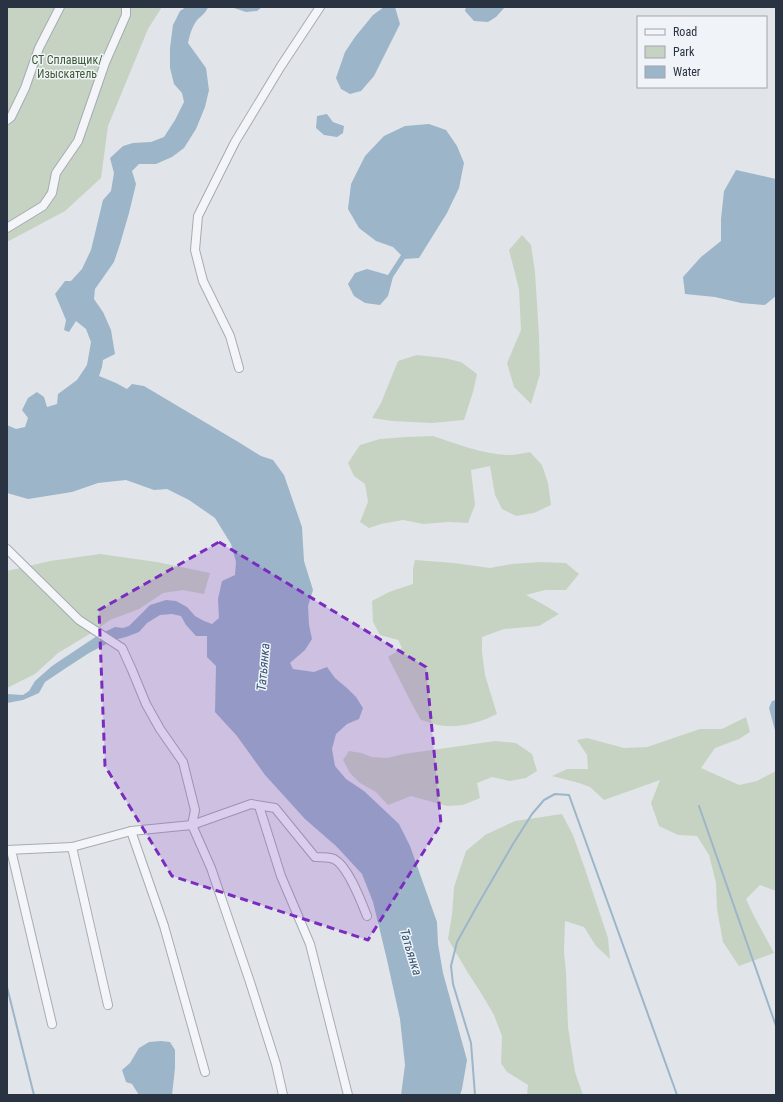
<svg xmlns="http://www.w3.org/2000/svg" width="783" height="1102" font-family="'Roboto Condensed',sans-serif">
<rect width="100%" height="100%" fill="#e1e5e9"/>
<g fill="#c7d3c2">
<polygon points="7,7 162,7 148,29 108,126 101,178 65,211 7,242"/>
<polygon points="522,235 531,245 535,272 539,335 540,374 531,404 514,387 507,363 521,330 519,289 509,250"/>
<polygon points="417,355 444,358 461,362 477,374 473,392 464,420 432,423 392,421 372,418 381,403 398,361"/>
<path d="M433 436C457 444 483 454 508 455 515 455 523 453 530 452L542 465 548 483 551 505 534 513 516 516 502 509 495 495 490 466 471 470 475 505 468 523 449 522 423 524 403 520 381 524 369 528 360 522 368 502 365 484 354 476 348 463 360 445 380 439 405 437Z"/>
<polygon points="100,554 157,562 210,573 204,594 183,590 163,593 139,609 110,620 93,632 58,653 35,674 7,688 7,571 50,561"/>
<path d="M415 560 454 563 490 568 512 564 540 562 566 563 579 574 566 590H545L526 595 546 606 559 614 539 626 504 629 482 637V652L485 675 497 714C482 722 463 727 446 726 438 726 429 722 421 720L413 706 388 657 402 648 398 640 380 635 373 622 372 601 389 592 413 584V569Z"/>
<polygon points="746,717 750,732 739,739 715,748 701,768 739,785 757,781 776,771 776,891 760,885 746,899 754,916 774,953 739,966 723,942 717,909 716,883 709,855 697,836 678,835 659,826 651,803 660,780 604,800 590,787 579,783 552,776 567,769 588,769 587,755 577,740 587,738 624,748 647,747 700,729 722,729"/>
<polygon points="495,741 516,743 532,754 537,771 526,778 510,781 492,777 477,783 480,798 463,805 447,806 411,796 388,805 376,792 360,783 350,773 343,760 349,751 361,753 372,757 387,758 404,754"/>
<polygon points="562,814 573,835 585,869 608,938 610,959 596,946 584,927 565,921 564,952 566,972 568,1027 575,1072 583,1095 527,1095 528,1085 507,1072 501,1063 502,1036 494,1015 481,993 468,973 448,939 452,915 454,887 466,851 485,835 515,821"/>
</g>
<g fill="#9cb5c9">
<path d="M186 7H208C206 13 201 16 197 20 192 27 190 34 188 43L206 68 209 90 205 107 196 129 184 148 172 157 156 164H139L132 171 136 184 129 213 120 244 114 262 95 289 94 299 103 312 111 330 115 354 103 360 102 367 99 376 116 383 127 389 132 384 144 386 240 443 261 456 273 460 284 475 302 527 304 561 313 590 308 606 309 625 312 639 305 650 290 663 293 669 314 672 327 667 335 678 348 689 356 697 363 708 359 719 347 724 336 734 332 749 335 766 346 779 364 791 399 824 410 846 437 922 438 944 443 973 467 1060 462 1089 460 1095H401L405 1065 400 1019 387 960 373 902 362 874 336 846 305 819 265 775 237 736 215 712 216 666 207 657V636H196L186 625 181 616 172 614 160 615 147 623 139 632 126 637 114 640 89 653 66 668 45 682 39 693 23 700 7 703V694L23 695 29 691 35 681 52 666 100 634 115 627 123 628 129 626 150 605 166 600 176 601 187 607 195 616 204 621 212 624 219 618 218 599 222 581 235 575 236 562 231 544 215 518 189 500 167 489 154 490 126 480 98 483 72 492 28 499 7 493V425L16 429 25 427 28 418 22 410 28 398 37 392 44 397 47 407 57 404 58 394 77 380 87 365 91 342 86 329 76 321 69 332 64 330 66 320 55 294 65 281H71L82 269 91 250 103 200 111 191 114 173 110 158 123 146 133 143 151 142 164 137 175 120 184 102 182 93 174 84 170 68V48L173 25 180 11Z"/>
<polygon points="231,7 262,7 257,11 246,12"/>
<polygon points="384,7 395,7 400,24 374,76 361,91 350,94 341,89 336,78 345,52 355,37 373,15"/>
<polygon points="466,7 505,7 496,17 488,22 474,21 465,11"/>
<polygon points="327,114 333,122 344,126 343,133 337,137 324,135 316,128 317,116"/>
<polygon points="429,124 446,130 457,146 464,163 459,188 447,213 419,258 405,259 393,277 388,296 380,305 365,303 354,296 348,284 355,273 367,269 388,275 401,255 393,247 376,241 359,228 348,209 351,184 365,156 384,136 405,126"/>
<polygon points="736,170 776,179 776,296 765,305 741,303 715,297 685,294 683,277 701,257 721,241 721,219 724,191"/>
<polygon points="776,700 776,734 769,708 772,701"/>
<polygon points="161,1041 170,1042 175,1050 175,1068 172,1095 139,1095 132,1084 126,1082 122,1070 130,1063 139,1048 149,1042"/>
</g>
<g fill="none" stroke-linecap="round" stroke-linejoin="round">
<g stroke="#9cb5c9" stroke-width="2">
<polyline points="699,806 776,1026"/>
<polyline points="7,987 34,1095"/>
<polyline points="475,1095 471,1043 453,984 451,966 457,942 477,906 513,844 532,814 544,800 555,794 569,795 677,1095"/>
</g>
<g stroke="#a6acb3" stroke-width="10">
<g id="street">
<polyline points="7,120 11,117 25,88 39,48 60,7"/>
<polyline points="7,228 43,206 52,193 56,173 78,141 105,63 126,15 126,7"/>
<polyline points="239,368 230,336 203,281 195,250 198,216 235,142 281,66 320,7"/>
<polyline points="7,549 79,620 122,648 132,670 146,704 160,729 183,762 195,810 192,825 211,868 250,982 276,1064 283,1095"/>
<polyline points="259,806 281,876 310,944 348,1095"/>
<polyline points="131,831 164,926 205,1072"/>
<polyline points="72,847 108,1005"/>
<path d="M7 850 72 847 131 831 192 825 251 804 275 808 315 857C320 857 329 857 334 859 348 866 361 901 367 916"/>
<polyline points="11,850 52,1024"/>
</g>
</g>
<use href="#street" stroke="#f3f5f8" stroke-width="8"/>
</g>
<path fill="#7b2cbf" fill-opacity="0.2" stroke="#7b2cbf" stroke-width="3" stroke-dasharray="8 5" stroke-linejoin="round" d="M219 542 426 667 441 824 368 940 172 876 105 766 99 610Z"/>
<g text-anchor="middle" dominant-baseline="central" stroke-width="3" stroke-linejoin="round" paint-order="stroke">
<g font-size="12" fill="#405c37" stroke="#f0f3f7">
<text x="67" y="60">СТ Сплавщик/<tspan x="67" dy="14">Изыскатель</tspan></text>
</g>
<g font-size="13" font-style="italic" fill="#345574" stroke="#f0f3f7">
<text transform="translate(263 667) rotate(-85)">Татьянка</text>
<text transform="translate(411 952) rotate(73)">Татьянка</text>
</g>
</g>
<rect width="783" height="1102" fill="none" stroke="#293341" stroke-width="16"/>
<rect x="637" y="16" width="130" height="72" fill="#f0f3f7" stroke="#a0a6ae"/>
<rect x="645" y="29" width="20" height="6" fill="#f3f5f8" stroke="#a0a6ae"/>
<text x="673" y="36" font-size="12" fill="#293341">Road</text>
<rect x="645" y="46" width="20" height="12" fill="#c7d3c2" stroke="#a0a6ae"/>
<text x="673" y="56" font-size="12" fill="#293341">Park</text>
<rect x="645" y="66" width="20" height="12" fill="#9cb5c9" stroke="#a0a6ae"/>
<text x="673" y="76" font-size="12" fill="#293341">Water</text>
</svg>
